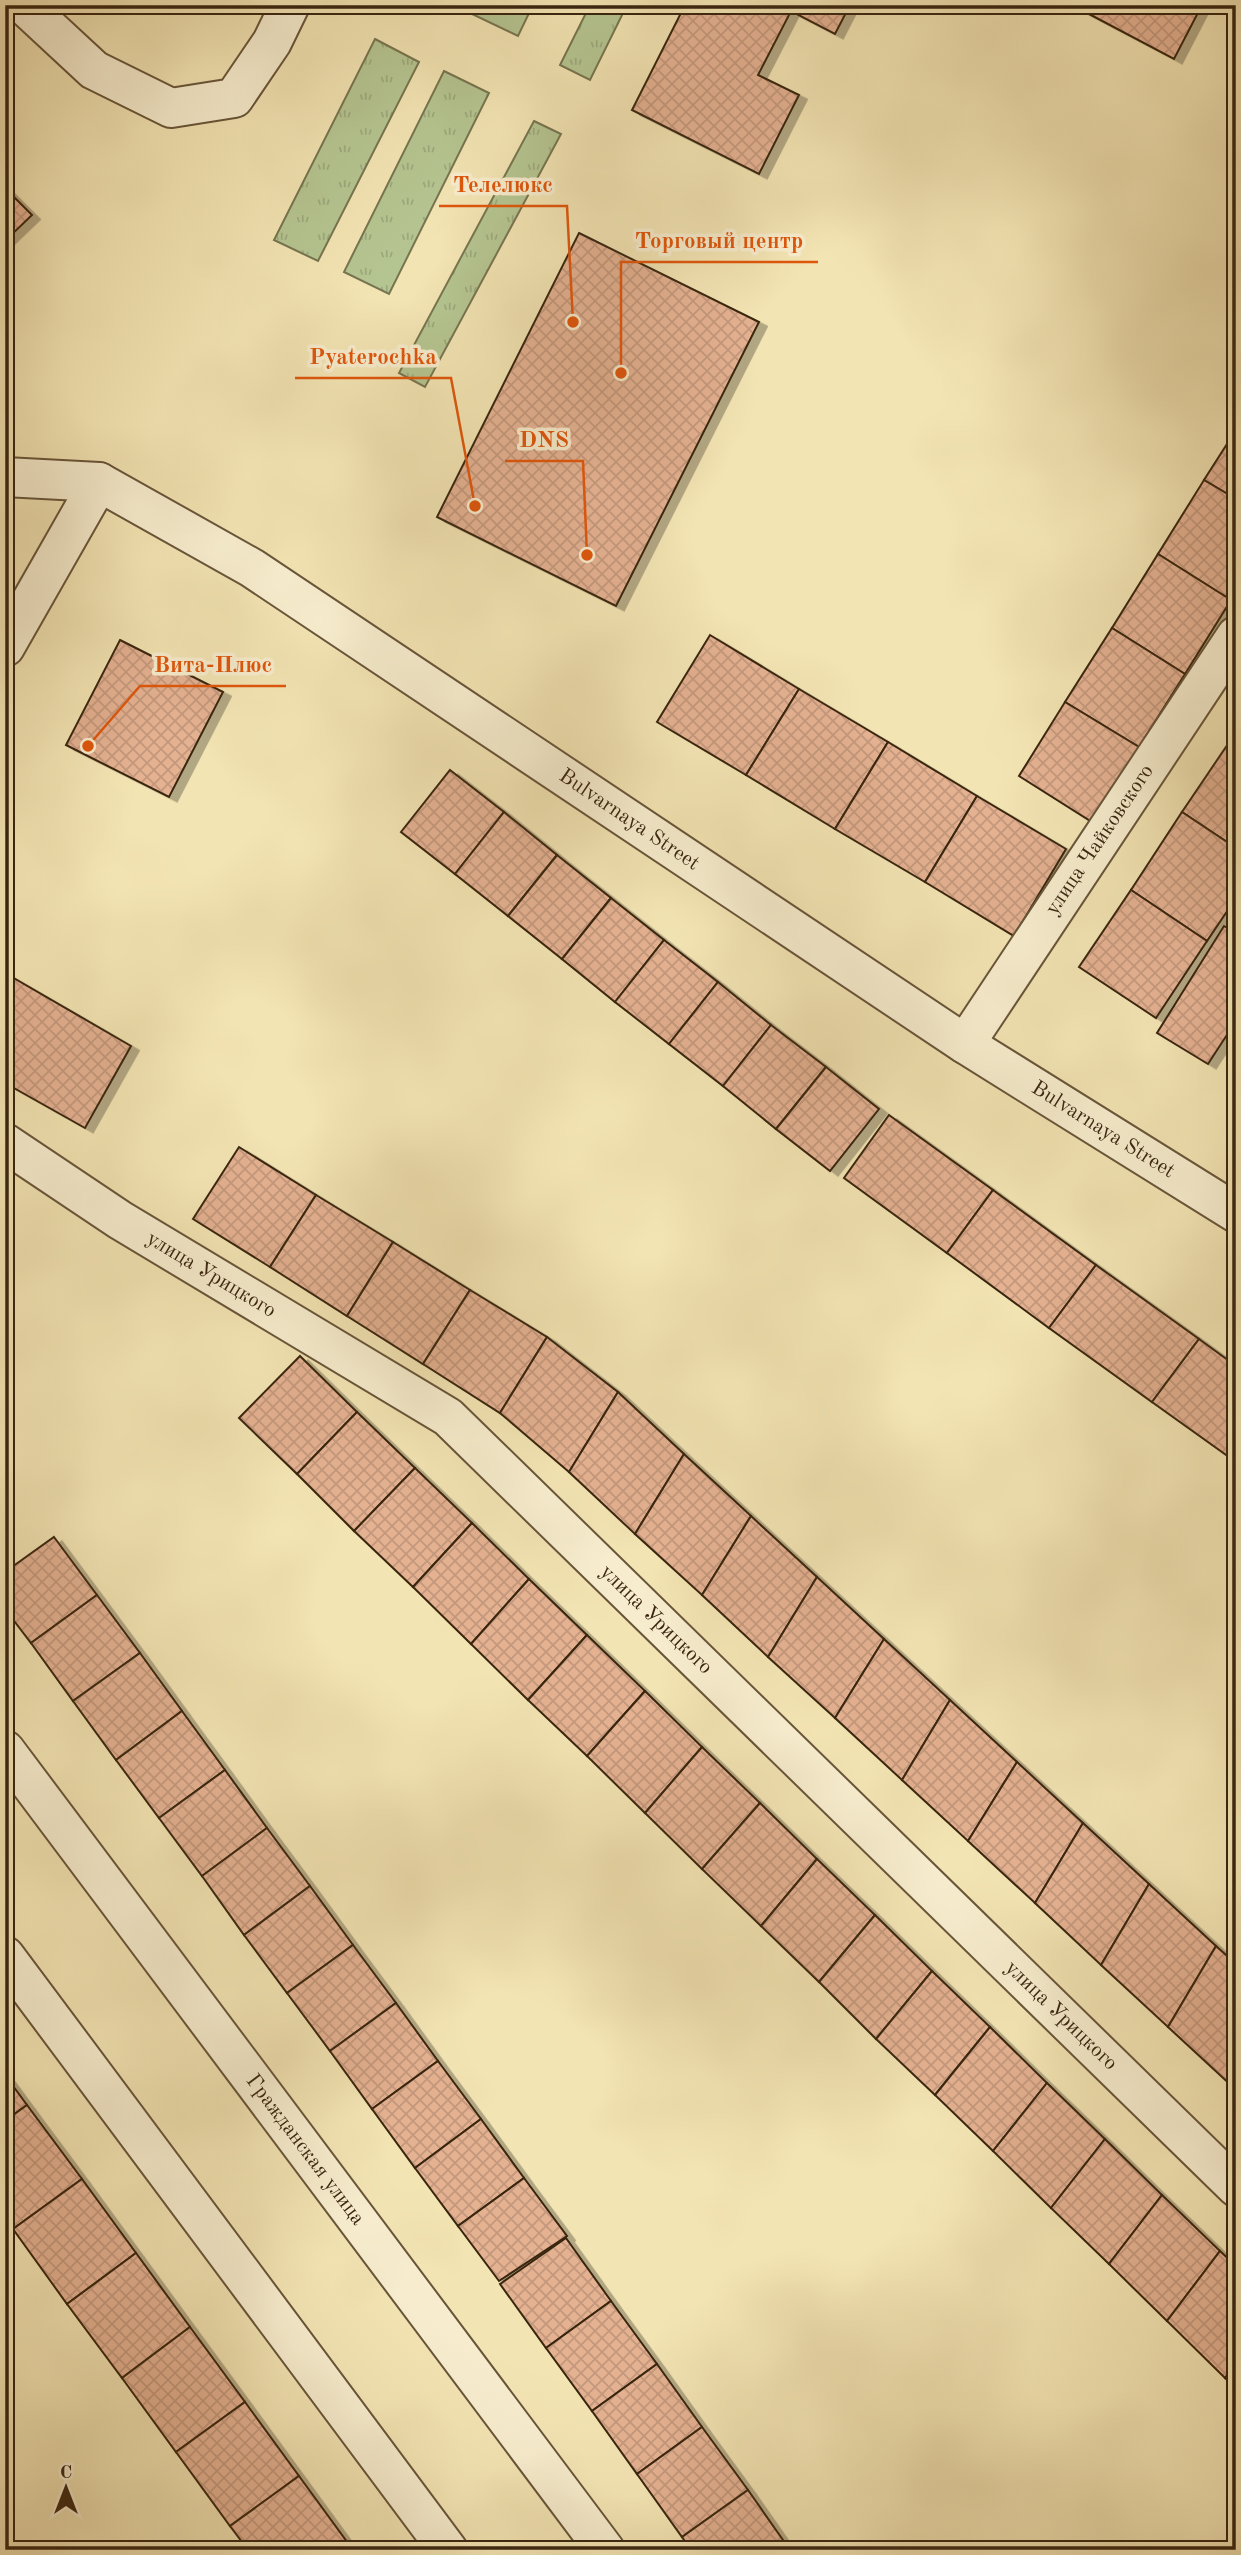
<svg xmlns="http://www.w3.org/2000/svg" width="1241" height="2555" font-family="'Old Standard TT',serif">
<defs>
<pattern id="grass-tufts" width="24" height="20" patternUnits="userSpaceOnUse" patternTransform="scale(1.75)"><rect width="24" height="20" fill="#b5c591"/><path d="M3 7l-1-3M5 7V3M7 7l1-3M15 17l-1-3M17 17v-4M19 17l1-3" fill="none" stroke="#9ca97c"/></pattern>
<pattern id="building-cross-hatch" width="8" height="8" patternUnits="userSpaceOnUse" patternTransform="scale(1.75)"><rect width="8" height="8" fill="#e4b191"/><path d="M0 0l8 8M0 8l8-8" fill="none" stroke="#c4987c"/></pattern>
<filter id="shadow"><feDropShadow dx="8" dy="4.5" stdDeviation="0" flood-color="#0004"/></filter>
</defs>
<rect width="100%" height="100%" fill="#f3e4b3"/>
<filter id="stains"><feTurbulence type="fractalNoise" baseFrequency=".00286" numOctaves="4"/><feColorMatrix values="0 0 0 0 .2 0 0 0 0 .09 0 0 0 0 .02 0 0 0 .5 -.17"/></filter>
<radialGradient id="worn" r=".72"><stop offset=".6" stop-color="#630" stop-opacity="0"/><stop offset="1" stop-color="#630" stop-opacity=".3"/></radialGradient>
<g fill="url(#grass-tufts)" stroke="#777550" stroke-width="2">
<polygon points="476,5 533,5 518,36 472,14"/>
<polygon points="590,5 627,5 590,80 560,65"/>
<polygon points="375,39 419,62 318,261 274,240"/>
<polygon points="444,71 489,93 389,294 344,272"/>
<polygon points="534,121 561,134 425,387 399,373"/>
</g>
<g fill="url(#building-cross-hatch)" stroke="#392510" stroke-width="2" filter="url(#shadow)">
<polygon points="685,5 850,5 835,34 791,11 758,75 799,95 759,174 632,110"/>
<polygon points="1072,5 1202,5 1174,59"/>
<polygon points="5,188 32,215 5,241"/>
<polygon points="579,233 759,322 616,606 437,517"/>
<polygon points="1236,430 1236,499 1204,480"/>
<polygon points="1204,480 1236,499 1236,592 1231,600 1158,554"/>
<polygon points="1158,554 1231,600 1185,674 1112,628"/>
<polygon points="1112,628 1185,674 1139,747 1065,702"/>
<polygon points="710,635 799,689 746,775 657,722"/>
<polygon points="120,640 223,692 169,797 66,745"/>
<polygon points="799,689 888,742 835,829 746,775"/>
<polygon points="1065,702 1139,747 1092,822 1019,776"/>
<polygon points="1234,735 1236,736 1236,848 1182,812"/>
<polygon points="888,742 977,796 925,882 835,829"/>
<polygon points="450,770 504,812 455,874 401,832"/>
<polygon points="977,796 1066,849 1014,936 925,882"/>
<polygon points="504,812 557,855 508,916 455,874"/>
<polygon points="1182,812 1236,848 1236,898 1207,941 1131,890"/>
<polygon points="557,855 611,898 562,959 508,916"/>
<polygon points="1131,890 1207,941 1156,1018 1079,967"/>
<polygon points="611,898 664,940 615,1002 562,959"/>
<polygon points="1224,926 1236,933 1236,1021 1208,1064 1157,1033"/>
<polygon points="664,940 718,982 669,1044 615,1002"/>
<polygon points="5,973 131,1046 85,1128 5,1083"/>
<polygon points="718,982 771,1025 723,1086 669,1044"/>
<polygon points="771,1025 826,1067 776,1129 723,1086"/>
<polygon points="826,1067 879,1109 830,1171 776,1129"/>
<polygon points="889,1115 993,1190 947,1253 844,1178"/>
<polygon points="239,1147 316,1195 270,1267 193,1219"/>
<polygon points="993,1190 1096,1265 1049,1328 947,1253"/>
<polygon points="316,1195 393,1242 347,1316 270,1267"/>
<polygon points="393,1242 470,1290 423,1364 347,1316"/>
<polygon points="1096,1265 1199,1339 1152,1402 1049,1328"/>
<polygon points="470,1290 547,1337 500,1413 423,1364"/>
<polygon points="547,1337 618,1392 569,1472 500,1413"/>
<polygon points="1199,1339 1236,1366 1236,1462 1152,1402"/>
<polygon points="300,1356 357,1412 297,1474 239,1418"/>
<polygon points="618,1392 684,1454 635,1534 569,1472"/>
<polygon points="357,1412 415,1468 354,1531 297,1474"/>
<polygon points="684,1454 751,1516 702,1595 635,1534"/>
<polygon points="415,1468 472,1523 413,1587 354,1531"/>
<polygon points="751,1516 817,1577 768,1657 702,1595"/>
<polygon points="472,1523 529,1579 471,1644 413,1587"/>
<polygon points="54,1537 97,1595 31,1643 5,1609 5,1572"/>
<polygon points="817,1577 884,1639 835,1718 768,1657"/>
<polygon points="529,1579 587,1635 528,1700 471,1644"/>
<polygon points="97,1595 140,1653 73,1701 31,1643"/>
<polygon points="587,1635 645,1691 587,1756 528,1700"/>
<polygon points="884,1639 950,1700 902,1780 835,1718"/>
<polygon points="140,1653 182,1711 116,1760 73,1701"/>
<polygon points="645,1691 702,1747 645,1813 587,1756"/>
<polygon points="950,1700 1017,1762 968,1841 902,1780"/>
<polygon points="182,1711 225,1770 159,1818 116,1760"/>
<polygon points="702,1747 760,1803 702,1869 645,1813"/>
<polygon points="1017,1762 1083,1823 1035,1903 968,1841"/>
<polygon points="225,1770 267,1828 202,1876 159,1818"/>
<polygon points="760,1803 817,1859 761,1926 702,1869"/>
<polygon points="1083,1823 1149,1884 1101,1965 1035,1903"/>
<polygon points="267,1828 310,1886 244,1935 202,1876"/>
<polygon points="817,1859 875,1915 819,1982 761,1926"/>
<polygon points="1149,1884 1216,1946 1168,2027 1101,1965"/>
<polygon points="310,1886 353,1945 287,1993 244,1935"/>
<polygon points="875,1915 932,1971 876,2039 819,1982"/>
<polygon points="353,1945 396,2003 330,2051 287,1993"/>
<polygon points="1216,1946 1236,1964 1234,2088 1168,2027"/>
<polygon points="932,1971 990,2027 935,2095 876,2039"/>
<polygon points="396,2003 438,2061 372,2109 330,2051"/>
<polygon points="990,2027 1047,2083 993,2151 935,2095"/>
<polygon points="438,2061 481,2119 415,2168 372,2109"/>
<polygon points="5,2075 27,2105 5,2121"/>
<polygon points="1047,2083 1105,2139 1051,2208 993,2151"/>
<polygon points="27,2105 82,2179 13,2229 5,2218 5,2121"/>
<polygon points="481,2119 524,2178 458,2226 415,2168"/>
<polygon points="1105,2139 1162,2195 1109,2264 1051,2208"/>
<polygon points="524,2178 567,2236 499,2281 458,2226"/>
<polygon points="82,2179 136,2253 67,2304 13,2229"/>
<polygon points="1162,2195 1220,2251 1167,2321 1109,2264"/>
<polygon points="566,2238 611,2301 546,2348 500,2284"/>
<polygon points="1220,2251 1236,2266 1236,2363 1225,2378 1167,2321"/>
<polygon points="136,2253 190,2327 122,2378 67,2304"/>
<polygon points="611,2301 657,2364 592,2411 546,2348"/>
<polygon points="190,2327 245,2402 176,2452 122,2378"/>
<polygon points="1236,2363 1236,2388 1225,2378"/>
<polygon points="657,2364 702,2427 637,2474 592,2411"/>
<polygon points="245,2402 299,2476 230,2526 176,2452"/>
<polygon points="702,2427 748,2490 682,2537 637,2474"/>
<polygon points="299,2476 353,2550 248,2550 230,2526"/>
<polygon points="748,2490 790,2550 691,2550 682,2537"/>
</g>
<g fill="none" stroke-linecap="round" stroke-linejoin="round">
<g stroke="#685539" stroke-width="42">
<g id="minor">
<polyline points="24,5 94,70 171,108 234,98 272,42 290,5"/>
<polyline points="5,477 99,482 252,568 965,1044 1236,1213"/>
<polyline points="5,647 99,482"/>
<polyline points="965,1044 1236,636"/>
<polyline points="5,1143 120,1220 448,1417 1236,2187"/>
<polyline points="5,1750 605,2550"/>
<polyline points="5,1956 448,2550"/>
</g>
</g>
<use href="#minor" stroke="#f7edce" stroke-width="38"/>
</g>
<g text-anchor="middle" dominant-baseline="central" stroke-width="7" stroke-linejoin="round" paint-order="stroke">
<g font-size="21" fill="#392510" stroke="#f7edce">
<text transform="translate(629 820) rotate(34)">Bulvarnaya Street</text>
<text transform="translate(1100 840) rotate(-56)">улица Чайковского</text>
<text transform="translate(1103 1130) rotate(32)">Bulvarnaya Street</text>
<text transform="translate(211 1275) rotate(31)">улица Урицкого</text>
<text transform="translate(656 1620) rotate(44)">улица Урицкого</text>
<text transform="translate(1061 2016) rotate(44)">улица Урицкого</text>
<text transform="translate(305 2150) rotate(53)">Гражданская улица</text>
</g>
</g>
<path fill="none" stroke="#df560c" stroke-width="2.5" d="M573 322L567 206H439M621 373L621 262H818M475 506L451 378H295M587 555L583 461H505M88 746L140 686H286"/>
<g fill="#df560c" stroke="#f7edce" stroke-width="2.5">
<circle cx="573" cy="322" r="7"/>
<circle cx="621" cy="373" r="7"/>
<circle cx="475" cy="506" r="7"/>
<circle cx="587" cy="555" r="7"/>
<circle cx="88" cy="746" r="7"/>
</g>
<g font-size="23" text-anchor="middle" font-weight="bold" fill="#df560c" stroke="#f7edce" stroke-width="7" stroke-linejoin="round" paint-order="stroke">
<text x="503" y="192">Телелюкс</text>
<text x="719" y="248">Торговый центр</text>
<text x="373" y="364">Pyaterochka</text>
<text x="544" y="447">DNS</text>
<text x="213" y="672">Вита-Плюс</text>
</g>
<rect width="1241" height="2555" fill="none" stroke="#f3e4b3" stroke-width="28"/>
<rect x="7" y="7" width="1227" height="2541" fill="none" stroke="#392510" stroke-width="3.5"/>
<rect x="14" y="14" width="1213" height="2527" fill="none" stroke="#392510" stroke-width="2"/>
<g transform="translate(66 2488)" stroke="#f7edce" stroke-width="5" paint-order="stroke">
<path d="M0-5L12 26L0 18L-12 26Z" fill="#392510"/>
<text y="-10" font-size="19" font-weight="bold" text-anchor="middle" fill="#392510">С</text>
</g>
<rect width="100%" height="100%" filter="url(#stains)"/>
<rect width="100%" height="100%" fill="url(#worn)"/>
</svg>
